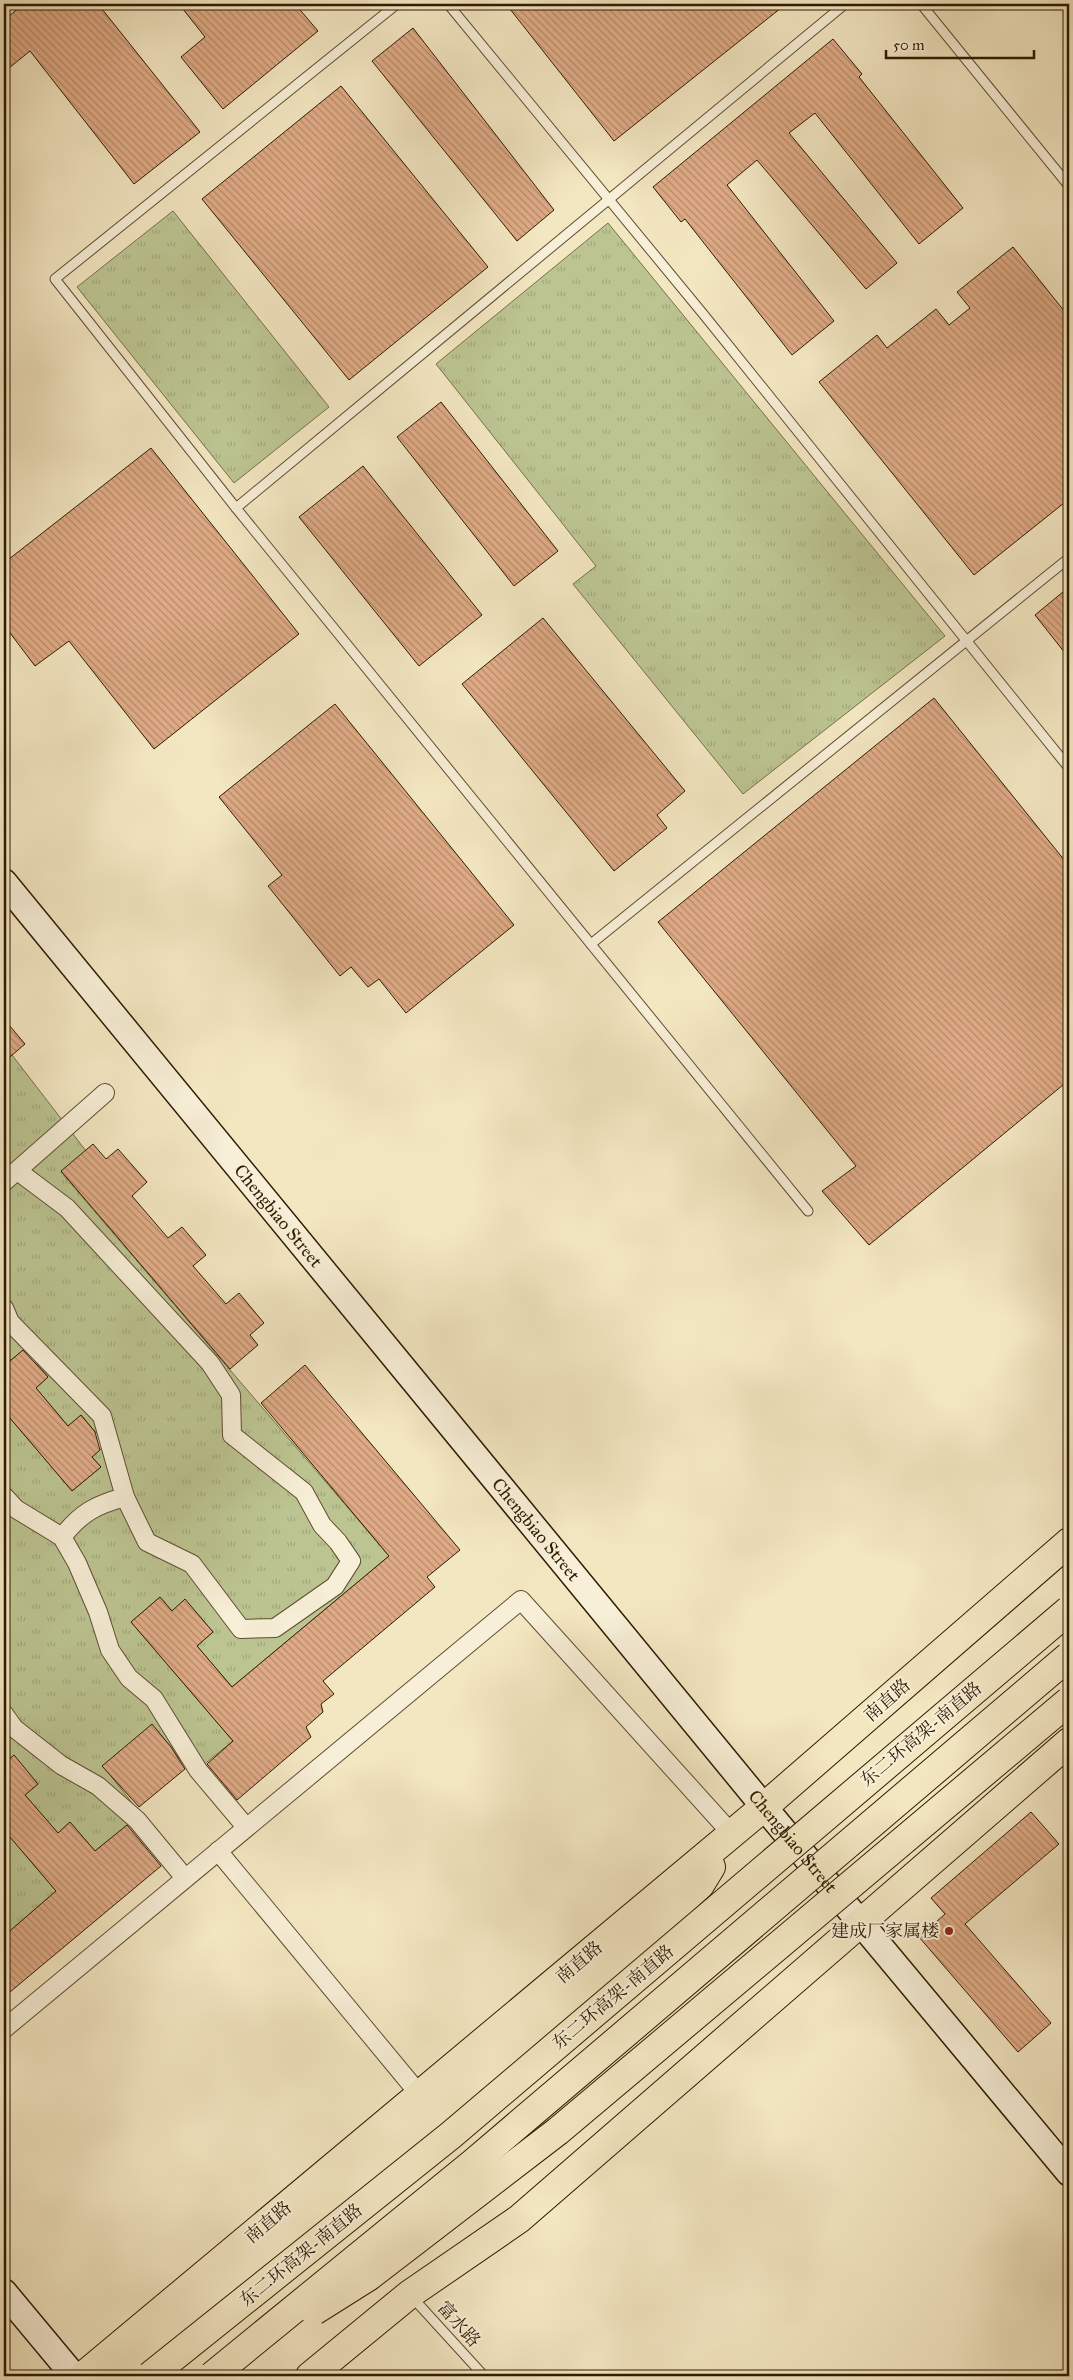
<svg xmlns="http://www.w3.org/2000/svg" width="1073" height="2380" font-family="'IM FELL Great Primer','Noto Serif SC',serif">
<defs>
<pattern id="park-tufts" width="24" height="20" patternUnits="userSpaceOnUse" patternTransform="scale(1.25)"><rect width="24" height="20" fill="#bcc592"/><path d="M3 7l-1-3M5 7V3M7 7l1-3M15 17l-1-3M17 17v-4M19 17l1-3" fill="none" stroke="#a2a97c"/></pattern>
<pattern id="building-back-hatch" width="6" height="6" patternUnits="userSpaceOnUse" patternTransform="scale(1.25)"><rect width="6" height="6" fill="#dfab86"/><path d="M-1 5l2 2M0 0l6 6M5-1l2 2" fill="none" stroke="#b58a6b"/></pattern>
</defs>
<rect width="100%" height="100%" fill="#f3e7c2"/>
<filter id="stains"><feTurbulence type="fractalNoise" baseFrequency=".004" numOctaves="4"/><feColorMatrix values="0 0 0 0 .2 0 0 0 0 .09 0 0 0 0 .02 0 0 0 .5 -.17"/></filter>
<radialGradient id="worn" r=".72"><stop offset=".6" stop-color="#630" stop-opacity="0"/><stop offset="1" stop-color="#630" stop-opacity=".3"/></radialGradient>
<g fill="url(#park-tufts)" stroke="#76704a">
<polygon points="173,211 329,407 234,483 77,287"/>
<polygon points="608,223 945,636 743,794 573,584 596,566 436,364"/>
<polygon points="12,1055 86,1151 61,1172 389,1556 232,1687 197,1646 213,1632 185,1600 172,1611 160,1597 131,1622 233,1741 192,1774 152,1725 103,1766 144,1818 131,1822 95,1851 70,1822 58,1833 25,1795 38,1784 14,1756 4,1764 4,1411 72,1491 101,1467 92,1457 106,1444 81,1415 68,1426 36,1388 48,1377 25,1349 11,1360 4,1352 4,1062"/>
<polygon points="4,1830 56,1891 4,1936"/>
</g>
<g fill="url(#building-back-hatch)" stroke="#2f1a01">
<polygon points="24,4 98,4 200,132 134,184 30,51 4,72 4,20"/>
<polygon points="179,4 295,4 318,31 223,109 181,57 205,37"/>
<polygon points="506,4 786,4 614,141"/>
<polygon points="413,28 554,210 517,241 372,61"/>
<polygon points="833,39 862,74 859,77 963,208 919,244 815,113 789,133 897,263 866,289 757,160 727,185 834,321 792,355 685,219 681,222 653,187"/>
<polygon points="341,86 488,267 349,380 202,199"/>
<polygon points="1013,247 1069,317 1069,499 974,575 819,382 877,335 887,348 936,309 949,325 970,308 957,292"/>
<polygon points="441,402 558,551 514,586 397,437"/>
<polygon points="151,448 299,634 154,749 69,641 35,666 4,625 4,563"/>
<polygon points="363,466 482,615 419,666 299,517"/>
<polygon points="1069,587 1069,658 1035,615"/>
<polygon points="543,618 685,791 657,815 667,828 614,871 462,684"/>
<polygon points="934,698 1069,866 1069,1080 869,1245 822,1191 856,1166 658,922"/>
<polygon points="335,704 514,925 406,1013 379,979 368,987 351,967 340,976 268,886 282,875 219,797"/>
<polygon points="4,1019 25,1044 4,1062"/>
<polygon points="93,1144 106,1159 118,1149 147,1182 132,1196 168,1238 182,1227 206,1255 193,1266 226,1304 239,1293 264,1323 250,1335 258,1345 230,1369 61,1171"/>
<polygon points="23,1350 48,1377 36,1388 68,1426 81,1415 95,1432 100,1450 92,1457 101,1467 72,1491 4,1411 4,1366"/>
<polygon points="305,1365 460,1550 427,1577 435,1587 323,1681 334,1694 321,1704 323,1712 306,1727 311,1737 237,1800 207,1764 233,1741 131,1622 160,1597 172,1611 185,1599 213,1632 197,1646 232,1687 389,1556 261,1403"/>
<polygon points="152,1724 171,1747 185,1769 139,1807 102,1766"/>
<polygon points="14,1755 38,1784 25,1795 58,1833 70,1822 95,1851 127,1825 161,1866 4,1997 4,1936 56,1891 4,1830 4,1764"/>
<polygon points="1031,1812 1059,1844 965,1924 1051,2023 1018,2052 919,1937 945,1914 931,1898"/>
</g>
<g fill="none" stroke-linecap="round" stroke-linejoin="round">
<g stroke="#604d31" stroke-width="11">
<g id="lane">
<polyline points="448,4 704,315 1069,768"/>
<polyline points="921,4 1069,186"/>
<polyline points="236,508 55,279 397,4"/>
<polyline points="591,944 1069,558"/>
<polyline points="808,1211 236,508 845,4"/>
<polyline points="412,2297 484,2376"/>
</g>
</g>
<g stroke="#604d31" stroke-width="20">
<g id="street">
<polyline points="4,1182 105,1093"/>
<polyline points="4,1308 10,1322 102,1416 125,1497 147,1542 192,1564 241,1629 275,1628 335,1586 351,1561 338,1542 322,1525 304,1492 232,1435 231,1395 210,1363 67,1208 23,1175"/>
<polyline points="4,1496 16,1509 62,1537 77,1563 98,1612 110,1650 129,1678 154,1699 198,1770 246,1827"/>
<path d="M62 1537C81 1513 95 1505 125 1497"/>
<polyline points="4,1714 14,1728 61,1765 98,1786 137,1820 185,1878"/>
<polyline points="218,1851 420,2095"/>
<polyline points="4,2029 521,1600 732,1834"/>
</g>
</g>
<g stroke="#2f1a01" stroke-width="28">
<g id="secondary">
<path id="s1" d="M4 882 764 1807 1069 2173"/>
<polyline points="4,2292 74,2376"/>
</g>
</g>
<g stroke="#2f1a01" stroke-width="30">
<g id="highway">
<polyline points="83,2376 764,1807 1069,1542"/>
<polyline points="117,2376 618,1960 700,1885 711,1867"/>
<polyline points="310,2376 410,2294 519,2219 1069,1742"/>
</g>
</g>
<use href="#lane" stroke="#f7efd7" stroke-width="9"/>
<use href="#street" stroke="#f7efd7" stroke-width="18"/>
<use href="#secondary" stroke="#f7efd7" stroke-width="25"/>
<use href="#highway" stroke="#f3e7c2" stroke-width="28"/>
<g stroke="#2f1a01" stroke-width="30" stroke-linecap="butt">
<g id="highway-bridge">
<polyline points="314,2311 368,2277 558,2131 1069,1701"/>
<polyline points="150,2376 451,2135 1069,1610"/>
<polyline points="212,2376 473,2163 1069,1656"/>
</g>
</g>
<use href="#highway-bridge" stroke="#f3e7c2" stroke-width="28"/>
</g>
<circle fill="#8f2418" stroke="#f7efd7" stroke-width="2" cx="949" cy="1931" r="5"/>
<g text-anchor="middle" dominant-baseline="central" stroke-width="4" stroke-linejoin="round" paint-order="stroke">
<g font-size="18" fill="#2f1a01" stroke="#f7efd7">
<text stroke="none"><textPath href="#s1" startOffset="432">Chengbiao Street</textPath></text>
<text stroke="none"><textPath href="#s1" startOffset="838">Chengbiao Street</textPath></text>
<text transform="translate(887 1700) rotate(-41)">南直路</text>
<text transform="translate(921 1734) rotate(-40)">东二环高架-南直路</text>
<text stroke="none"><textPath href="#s1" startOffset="1242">Chengbiao Street</textPath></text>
<text transform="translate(579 1962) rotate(-40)">南直路</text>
<text transform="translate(613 1997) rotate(-40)">东二环高架-南直路</text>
<text transform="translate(268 2222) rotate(-40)">南直路</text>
<text transform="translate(301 2255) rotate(-39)">东二环高架-南直路</text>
<text transform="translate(459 2324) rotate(48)">富水路</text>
</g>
<g font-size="18" fill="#2f1a01" stroke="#f7efd7" text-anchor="end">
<text x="939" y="1931">建成厂家属楼</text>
</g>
</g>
<rect width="1073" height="2380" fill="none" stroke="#f3e7c2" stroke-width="20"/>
<rect x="5" y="5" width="1063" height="2370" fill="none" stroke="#2f1a01" stroke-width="2.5"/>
<rect x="10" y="10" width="1053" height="2360" fill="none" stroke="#2f1a01"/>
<path d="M886 50v8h148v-8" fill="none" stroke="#2f1a01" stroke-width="2.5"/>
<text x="893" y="50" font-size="15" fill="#2f1a01" stroke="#f7efd7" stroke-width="4" paint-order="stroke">50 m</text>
<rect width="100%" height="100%" filter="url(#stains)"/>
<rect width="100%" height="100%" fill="url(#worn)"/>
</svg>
